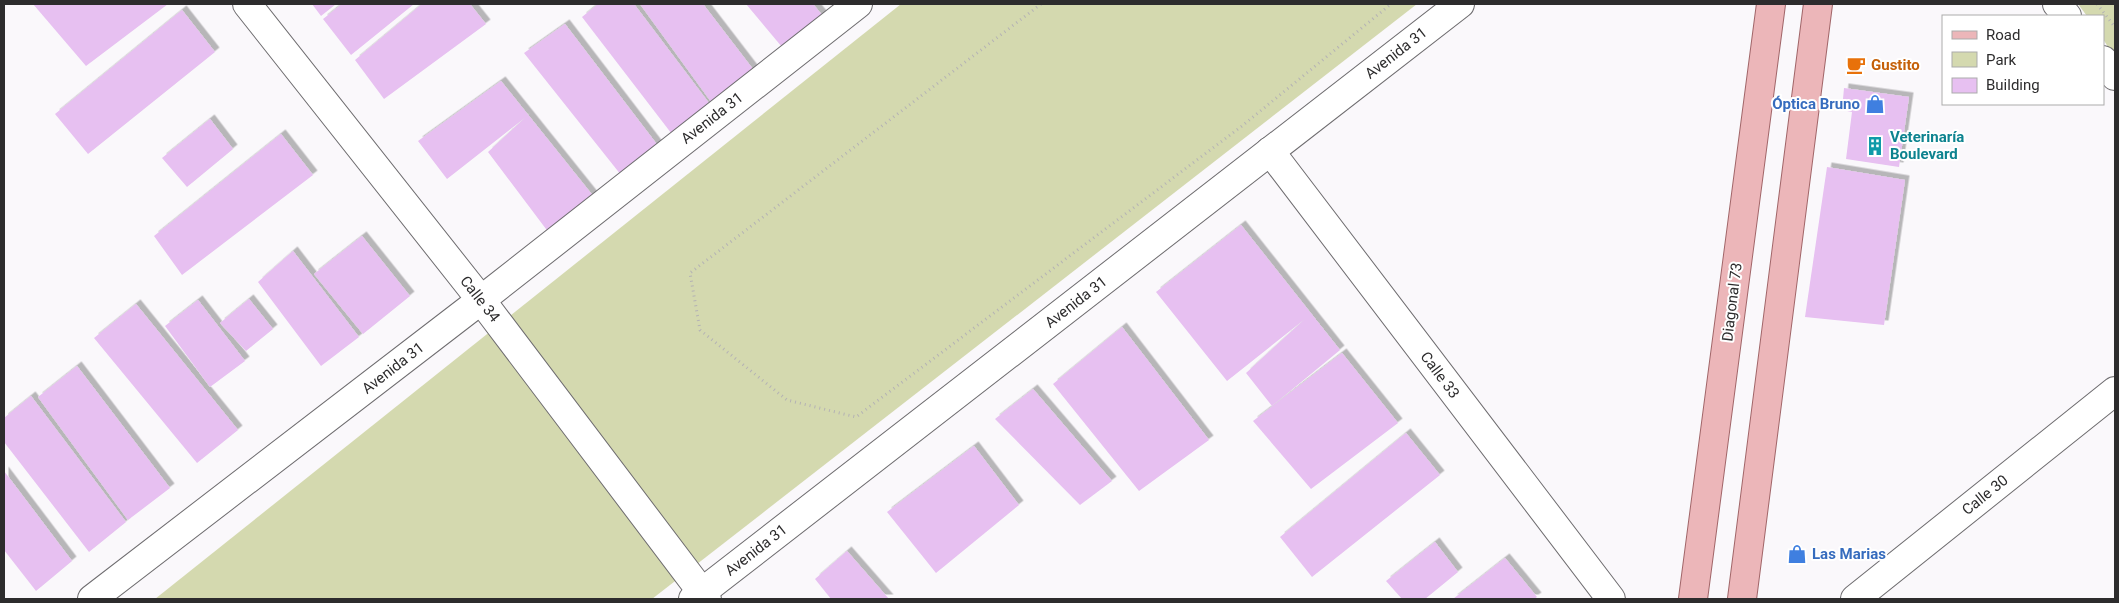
<svg xmlns="http://www.w3.org/2000/svg" width="2119" height="603" font-family="Roboto,sans-serif">
<defs>
<filter id="shadow"><feDropShadow dx="4.5" dy="-4.5" stdDeviation="0" flood-color="#0004"/></filter>
</defs>
<rect width="100%" height="100%" fill="#faf8fb"/>
<g fill="#d4d9af">
<polygon points="901,4 1417,4 652,599 155,599"/>
<polygon points="2078,4 2115,4 2115,58 2103,39 2103,16 2087,16"/>
</g>
<g fill="#e7c0f1" filter="url(#shadow)">
<polygon points="33,4 168,4 86,66"/>
<polygon points="312,4 336,4 321,16"/>
<polygon points="342,4 414,4 351,55 323,19"/>
<polygon points="422,4 470,4 486,24 384,99 355,60"/>
<polygon points="598,4 634,4 715,111 678,142 582,17"/>
<polygon points="640,4 703,4 759,77 717,110"/>
<polygon points="746,4 813,4 827,21 787,53"/>
<polygon points="182,10 215,52 88,154 55,114"/>
<polygon points="565,24 662,151 625,180 524,53"/>
<polygon points="501,81 598,202 552,237 488,152 526,117 447,179 418,141"/>
<polygon points="1844,88 1909,97 1899,167 1846,159 1852,112 1842,110"/>
<polygon points="210,119 233,149 187,187 162,158"/>
<polygon points="281,134 313,175 182,275 154,236"/>
<polygon points="1827,167 1905,180 1884,325 1805,317"/>
<polygon points="1241,225 1340,350 1272,406 1246,373 1305,319 1227,381 1156,292"/>
<polygon points="362,236 410,296 363,334 314,274"/>
<polygon points="293,251 359,337 321,366 258,282"/>
<polygon points="249,299 273,329 246,351 220,323"/>
<polygon points="198,300 245,361 210,387 165,326"/>
<polygon points="136,304 238,430 197,463 94,338"/>
<polygon points="1122,327 1209,440 1139,491 1053,384"/>
<polygon points="1342,353 1398,423 1311,489 1253,421"/>
<polygon points="77,366 170,488 128,520 38,397"/>
<polygon points="1033,389 1112,481 1080,505 995,419"/>
<polygon points="31,396 126,522 89,552 4,442 4,418"/>
<polygon points="1406,433 1440,475 1312,577 1280,537"/>
<polygon points="974,446 1019,505 936,573 887,512"/>
<polygon points="4,471 72,561 36,591 4,550"/>
<polygon points="1435,542 1458,572 1425,599 1402,599 1386,581"/>
<polygon points="847,551 889,599 831,599 815,579"/>
<polygon points="1505,558 1537,597 1534,599 1453,599"/>
</g>
<g fill="none" stroke-linecap="round" stroke-linejoin="round">
<g stroke="#6e6c6f" stroke-width="30">
<g id="minor">
<polyline points="247,4 481,300 707,599"/>
<polyline points="2057,4 2067,16"/>
<polyline points="2103,60 2115,76"/>
<polyline points="1270,151 1611,599"/>
<polyline points="92,599 481,300 858,4"/>
<polyline points="693,599 1460,4"/>
<polyline points="1855,599 2115,391"/>
</g>
</g>
<g stroke="#a16669" stroke-width="30">
<g id="major">
<polyline points="1693,599 1771,4"/>
<polyline points="1742,599 1818,4"/>
</g>
</g>
<g stroke="#b4b2b4" stroke-width="3" stroke-dasharray="1 4" stroke-linecap="butt">
<polyline points="1041,4 690,273 700,330 787,400 856,417 1242,126 1391,4"/>
<polyline points="2097,4 2115,27"/>
</g>
<use href="#minor" stroke="#fff" stroke-width="28"/>
<use href="#major" stroke="#ecb6b9" stroke-width="28"/>
</g>
<defs>
<g id="cafe-bare" transform="scale(1.5)"><path d="M-5.5-4.5H6V0H3Q3 3.5 0 3.5H-2.5Q-5.5 3.5-5.5 0ZM3-3.2v2h1.7v-2ZM-6 4.5H4V6H-6Z" fill="#e8710a" stroke="#fff" stroke-width="2.5" paint-order="stroke"/></g>
<g id="shop-bare" transform="scale(1.5)"><path d="M-5-2.5h2.3a2.7 3.5 0 0 1 5.4 0H5L5.5 6h-11ZM-1.5-2.5h3a1.5 2.3 0 0 0-3 0Z" fill="#3f7fe0" stroke="#fff" stroke-width="2.5" paint-order="stroke"/></g>
<g id="building-bare" transform="scale(1.5)"><path d="M-4-6H4V6H1V3H-1V6H-4ZM-2.5-4.3h1.7v1.8h-1.7ZM.8-4.3h1.7v1.8H.8ZM-2.5-1h1.7V.8h-1.7ZM.8-1h1.7V.8H.8Z" fill="#0f9aa8" stroke="#fff" stroke-width="2.5" paint-order="stroke"/></g>
</defs>
<g fill-rule="evenodd">
<use href="#cafe-bare" x="1856" y="65"/>
<use href="#shop-bare" x="1875" y="104"/>
<use href="#building-bare" x="1875" y="146"/>
<use href="#shop-bare" x="1797" y="554"/>
</g>
<g text-anchor="middle" dominant-baseline="central" stroke-width="4" stroke-linejoin="round" paint-order="stroke">
<g font-size="15" fill="#2d2c2d" stroke="#fff">
<text transform="translate(1396 53) rotate(-38)">Avenida 31</text>
<text transform="translate(712 118) rotate(-38)">Avenida 31</text>
<text transform="translate(480 299) rotate(52)">Calle 34</text>
<text transform="translate(1076 302) rotate(-38)">Avenida 31</text>
<text transform="translate(1732 302) rotate(-83)">Diagonal 73</text>
<text transform="translate(393 368) rotate(-38)">Avenida 31</text>
<text transform="translate(1440 375) rotate(53)">Calle 33</text>
<text transform="translate(1985 495) rotate(-39)">Calle 30</text>
<text transform="translate(756 550) rotate(-38)">Avenida 31</text>
</g>
<g font-size="15" font-weight="bold" fill="#c56008" stroke="#fff" text-anchor="start">
<text x="1871" y="65">Gustito</text>
</g>
<g font-size="15" font-weight="bold" fill="#366cbe" stroke="#fff" text-anchor="end">
<text x="1860" y="104">Óptica Bruno</text>
<text x="1812" y="554" text-anchor="start">Las Marias</text>
</g>
<g font-size="15" font-weight="bold" fill="#0d838f" stroke="#fff" text-anchor="start">
<text x="1890" y="137">Veterinaría<tspan x="1890" dy="17">Boulevard</tspan></text>
</g>
</g>
<rect width="2119" height="603" fill="none" stroke="#2d2c2d" stroke-width="10"/>
<rect x="1942" y="15" width="162" height="90" fill="#ffffff" stroke="#ababab"/>
<rect x="1952" y="31" width="25" height="8" fill="#ecb6b9" stroke="#ababab"/>
<text x="1986" y="40" font-size="15" fill="#2d2c2d">Road</text>
<rect x="1952" y="52" width="25" height="15" fill="#d4d9af" stroke="#ababab"/>
<text x="1986" y="65" font-size="15" fill="#2d2c2d">Park</text>
<rect x="1952" y="78" width="25" height="15" fill="#e7c0f1" stroke="#ababab"/>
<text x="1986" y="90" font-size="15" fill="#2d2c2d">Building</text>
</svg>
